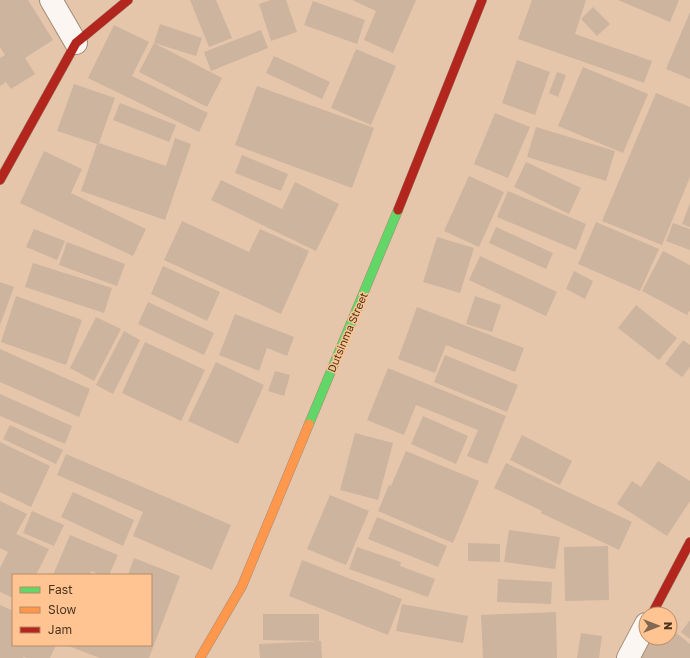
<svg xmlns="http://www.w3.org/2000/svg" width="690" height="658" font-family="'Golos Text',sans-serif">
<rect width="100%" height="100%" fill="#e6c6aa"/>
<g fill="#cdb49f">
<polygon points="0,0 28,0 53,40 25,58 35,74 11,89 6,82 0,86 0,58 5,55 0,47"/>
<polygon points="190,0 216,0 232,38 209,47"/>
<polygon points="271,0 286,0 297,32 271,41 259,4"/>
<polygon points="352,0 416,0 393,53 364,40 376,11"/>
<polygon points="532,0 586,0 575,34 652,61 644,83 518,39"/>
<polygon points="618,0 679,0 670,22"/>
<polygon points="313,1 365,20 357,44 304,25"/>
<polygon points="593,7 610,24 597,36 581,19"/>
<polygon points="690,12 690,79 666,69"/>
<polygon points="160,24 202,38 196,56 154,43"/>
<polygon points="114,25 149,42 132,76 208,113 199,132 88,78"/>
<polygon points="261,30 268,48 211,71 204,52"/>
<polygon points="154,43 222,78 207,107 139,72"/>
<polygon points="356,49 396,66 371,125 331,108"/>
<polygon points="274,56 330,82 322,99 266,73"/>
<polygon points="517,60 550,72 535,115 502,103"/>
<polygon points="583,67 648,94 623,153 558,126"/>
<polygon points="557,72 566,75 558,97 549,93"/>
<polygon points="74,84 115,98 99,143 166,166 175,138 191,144 165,220 81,191 97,144 57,131"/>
<polygon points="257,86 374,128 352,188 235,145"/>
<polygon points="656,93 690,107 690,177 662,245 602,221"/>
<polygon points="120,103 176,125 169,142 113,120"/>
<polygon points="495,113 530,127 508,178 474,164"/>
<polygon points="536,127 615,151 606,181 527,157"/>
<polygon points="44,151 82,169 71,193 146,229 133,256 20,203"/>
<polygon points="242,155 288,174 281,191 235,173"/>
<polygon points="526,162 581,188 569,214 514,187"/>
<polygon points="469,176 504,192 479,247 444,231"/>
<polygon points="221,180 282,209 295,182 339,204 316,251 211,200"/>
<polygon points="508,191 586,224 576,250 497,217"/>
<polygon points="690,203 690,227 682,224"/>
<polygon points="182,221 249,252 260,229 309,251 281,314 164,260"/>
<polygon points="596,222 659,249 640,291 578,264"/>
<polygon points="673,223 690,229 690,250 666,241"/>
<polygon points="496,227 553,253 546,269 489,243"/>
<polygon points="34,229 65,241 57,260 26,247"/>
<polygon points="437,237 474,248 460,293 423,282"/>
<polygon points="67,242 125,264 117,286 59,265"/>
<polygon points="663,251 690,265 690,310 687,315 642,291"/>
<polygon points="480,256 557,292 546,316 469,280"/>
<polygon points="33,263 112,288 104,313 25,287"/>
<polygon points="163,266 220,292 207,321 151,294"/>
<polygon points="574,271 593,281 585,299 566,289"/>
<polygon points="0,282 14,287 0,325"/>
<polygon points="16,296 82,320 66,365 1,342"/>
<polygon points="475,296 501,305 492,332 466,324"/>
<polygon points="148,302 214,333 204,355 138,324"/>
<polygon points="636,305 677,338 659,360 618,328"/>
<polygon points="417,307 524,348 515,372 446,345 435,373 398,359"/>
<polygon points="235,314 294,337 287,356 267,348 259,371 219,355"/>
<polygon points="96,317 121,329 94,381 70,368"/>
<polygon points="124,331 140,340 113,394 96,385"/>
<polygon points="683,340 690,345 690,367 682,377 665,364"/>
<polygon points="145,342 205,370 181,421 122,393"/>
<polygon points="0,349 90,389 79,417 0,382"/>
<polygon points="445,355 518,385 507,412 434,382"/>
<polygon points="216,362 264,385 238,444 188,421"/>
<polygon points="388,368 506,416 487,464 467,456 478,430 416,405 404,435 367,420"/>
<polygon points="275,371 290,375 284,396 268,391"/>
<polygon points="0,394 72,426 65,444 0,416"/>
<polygon points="423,416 468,436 456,464 411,444"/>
<polygon points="10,425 63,450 56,464 3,439"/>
<polygon points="355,433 393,443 378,500 340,490"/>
<polygon points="522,435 572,461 560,485 510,460"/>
<polygon points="0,442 50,466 31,507 0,492"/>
<polygon points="406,451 479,481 453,543 378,511 389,485 391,486"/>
<polygon points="66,454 231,525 212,570 133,536 143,512 57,475"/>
<polygon points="658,461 690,481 690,501 667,536 617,504 632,481 641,487"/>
<polygon points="506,463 632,522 619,550 541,513 542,511 494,488"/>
<polygon points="73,492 134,520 123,546 61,517"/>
<polygon points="330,495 369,511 346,565 307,549"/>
<polygon points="0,501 27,514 16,534 49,549 36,575 13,575 13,598 0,592 0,568 8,552 0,548"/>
<polygon points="32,511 64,525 54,546 23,533"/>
<polygon points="377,517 447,546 438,567 368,539"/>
<polygon points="509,530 560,537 555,569 504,562"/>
<polygon points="70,535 118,555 109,575 101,575 91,571 90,575 53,575"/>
<polygon points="468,543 500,544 500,562 468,561"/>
<polygon points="608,546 609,600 565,601 564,547"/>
<polygon points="357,547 401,562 400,566 435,579 428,597 349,569"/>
<polygon points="134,558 180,576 149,658 100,658 66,645 151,645 151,575 128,575"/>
<polygon points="302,560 402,599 388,635 289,596"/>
<polygon points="498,579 552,582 551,604 497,602"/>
<polygon points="402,604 468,616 463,643 396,631"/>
<polygon points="0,605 13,611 13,645 56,645 50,658 27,658 24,657 23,658 0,658"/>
<polygon points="556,612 557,658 483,658 481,615"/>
<polygon points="263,614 319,614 319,641 263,640"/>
<polygon points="690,620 690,639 681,632"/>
<polygon points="670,628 690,644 690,658 634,658 650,638 670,638"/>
<polygon points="581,633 602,636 599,658 577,658"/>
<polygon points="321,641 322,658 260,658 259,644"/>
</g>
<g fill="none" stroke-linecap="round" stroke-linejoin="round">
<g stroke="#a38b75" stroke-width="24">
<g id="street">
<polyline points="51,0 76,43"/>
<polyline points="628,658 646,624"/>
</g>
</g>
<g stroke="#a38b75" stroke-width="10">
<polyline id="fast" points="309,424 398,210"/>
</g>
<g stroke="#a38b75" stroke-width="10">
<polyline id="slow" points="200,658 242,586 309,424"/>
</g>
<g stroke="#a38b75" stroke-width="10">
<g id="jam">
<polyline points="0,180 76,43 128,0"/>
<polyline points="398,210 482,0"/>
<polyline points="652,614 690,542"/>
</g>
</g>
<use href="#street" stroke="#fbf6f2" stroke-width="22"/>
<use href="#fast" stroke="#63d668" stroke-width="9"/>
<use href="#slow" stroke="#ff974d" stroke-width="9"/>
<use href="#jam" stroke="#b3261e" stroke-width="9"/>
</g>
<g text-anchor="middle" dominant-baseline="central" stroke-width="3" stroke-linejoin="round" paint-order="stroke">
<g font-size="11" fill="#4c3520" stroke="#ffc492">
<text transform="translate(347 332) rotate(-67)">Dutsinma Street</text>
</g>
</g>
<rect x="12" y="574" width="140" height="72" fill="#ffc492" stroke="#b78b64"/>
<rect x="20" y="587" width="20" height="6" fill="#63d668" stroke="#b78b64"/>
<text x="48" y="594" font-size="12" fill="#4c3520">Fast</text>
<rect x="20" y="607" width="20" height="6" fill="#ff974d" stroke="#b78b64"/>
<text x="48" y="614" font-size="12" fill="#4c3520">Slow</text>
<rect x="20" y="627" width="20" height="6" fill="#b3261e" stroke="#b78b64"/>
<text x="48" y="634" font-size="12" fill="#4c3520">Jam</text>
<g transform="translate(658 626) rotate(90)"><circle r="19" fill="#ffc492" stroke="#b78b64"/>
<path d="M0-3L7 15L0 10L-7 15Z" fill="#826850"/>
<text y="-6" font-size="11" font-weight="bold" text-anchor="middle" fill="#4c3520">N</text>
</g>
</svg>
